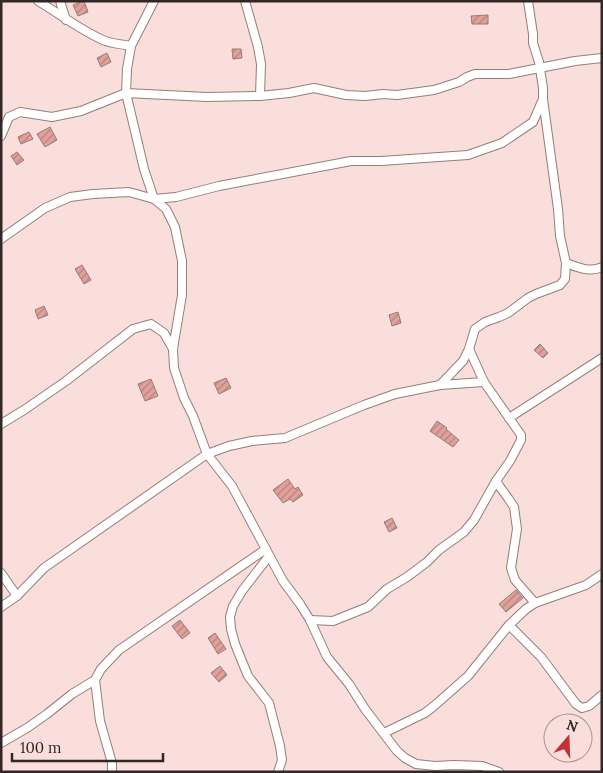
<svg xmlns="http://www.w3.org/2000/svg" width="603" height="773" font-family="Lora,serif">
<defs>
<pattern id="building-hatch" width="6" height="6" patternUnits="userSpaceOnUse" patternTransform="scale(1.25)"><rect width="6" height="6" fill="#e1a09a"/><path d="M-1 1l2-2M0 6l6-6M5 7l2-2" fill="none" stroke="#b7827d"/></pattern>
</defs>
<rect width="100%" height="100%" fill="#fadedb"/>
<g fill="url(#building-hatch)" stroke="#967d7b">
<polygon points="82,1 84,1 88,12 78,16 73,5"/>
<polygon points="488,15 488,24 472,24 471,16"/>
<polygon points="232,49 241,49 242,58 233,59"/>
<polygon points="107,53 111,62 101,67 97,58"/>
<polygon points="50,127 57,140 45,147 37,134"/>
<polygon points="29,132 33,139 21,144 18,137"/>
<polygon points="17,152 24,160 17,165 11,156"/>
<polygon points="82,265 91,280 84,284 75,269"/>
<polygon points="44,306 48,315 38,319 35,310"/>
<polygon points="398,312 401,323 392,326 389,315"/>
<polygon points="540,344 548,353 543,358 534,350"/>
<polygon points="226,378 231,388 219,394 214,383"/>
<polygon points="151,379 158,396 145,401 138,384"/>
<polygon points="437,421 447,428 446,429 459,440 453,447 430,431"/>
<polygon points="288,479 295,489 298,487 303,495 293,502 290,499 283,503 273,490"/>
<polygon points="392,518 397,528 389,532 384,522"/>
<polygon points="516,590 523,598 506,612 499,604"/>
<polygon points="180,620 190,633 182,639 172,626"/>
<polygon points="215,633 226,649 218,654 208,638"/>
<polygon points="220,666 227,675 219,682 211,673"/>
</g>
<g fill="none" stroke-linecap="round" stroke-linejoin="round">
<g stroke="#967d7a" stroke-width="10">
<g id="street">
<path d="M38 1C60 14 80 30 103 40 112 44 122 44 131 46"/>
<polyline points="60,1 66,20"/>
<polyline points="154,1 131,46 127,69 126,93 144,169 154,199 166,209 175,227 182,261 182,295 173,349 174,368 184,398 193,416 207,454 232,486 283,581 300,604 310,620 327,657 349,684 365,709 397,751 405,758 416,764 435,766 454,765 482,766 499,772"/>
<polyline points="245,1 258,47 261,64 260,96"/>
<polyline points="1,136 9,117 20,112 52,117 81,111 126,93 207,97 260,96 289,93 314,88 346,95 365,96 383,94 397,95 434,90 459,82 467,77 475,74 509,74 575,61 602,58"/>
<polyline points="1,239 45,208 70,197 93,194 129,192 154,199 176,197 219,186 351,161 381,161 468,155 502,143 533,122 543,99 543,88 539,62 533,43 533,34 528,1"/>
<path d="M566 263C577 267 590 273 602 267"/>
<polyline points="469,349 484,382 521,435 521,440 510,461 496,481 500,487 508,498 514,507 517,529 511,568 515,580 535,603"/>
<polyline points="440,385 484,382"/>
<polyline points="509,418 602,358"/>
<polyline points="1,424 24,410 66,381 133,329 151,324 164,333 173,349"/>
<polyline points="269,556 242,591 233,606 230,617 231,629 235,644 248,676 269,703 280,746 282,760 278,772"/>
<polyline points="1,573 17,596"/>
<polyline points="1,607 17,596 44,568 207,454 229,446 252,441 285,438 364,405 395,394 440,385 463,361 469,349 475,329 485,322 499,317 508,313 528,298 536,294 560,285 565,279 566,263 560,236 558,209 543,99"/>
<polyline points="310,620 333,621 368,607 387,589 407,577 427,562 439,550 464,532 474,520 496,481"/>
<polyline points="509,625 541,657 576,704 582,708 589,706 602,695"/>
<polyline points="384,733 425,713 434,706 468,676 509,625 526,609 535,603 586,585 602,574"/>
<polyline points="1,743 27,728 47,714 72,694 95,680"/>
<polyline points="112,772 112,763 100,721 95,680 101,669 119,650 266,549"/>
</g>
</g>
<use href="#street" stroke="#fff" stroke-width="8"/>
</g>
<rect width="603" height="773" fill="none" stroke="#312726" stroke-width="5"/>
<g transform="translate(568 738) rotate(19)"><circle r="24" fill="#fadedb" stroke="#aa9593"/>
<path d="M0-4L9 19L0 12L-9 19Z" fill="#c13234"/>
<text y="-8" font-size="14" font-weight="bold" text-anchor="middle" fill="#312726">N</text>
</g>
<path d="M12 753v8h151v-8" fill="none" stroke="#312726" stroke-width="2.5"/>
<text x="20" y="753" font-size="15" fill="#312726" stroke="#fadedb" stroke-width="4" paint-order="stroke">100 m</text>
</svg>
